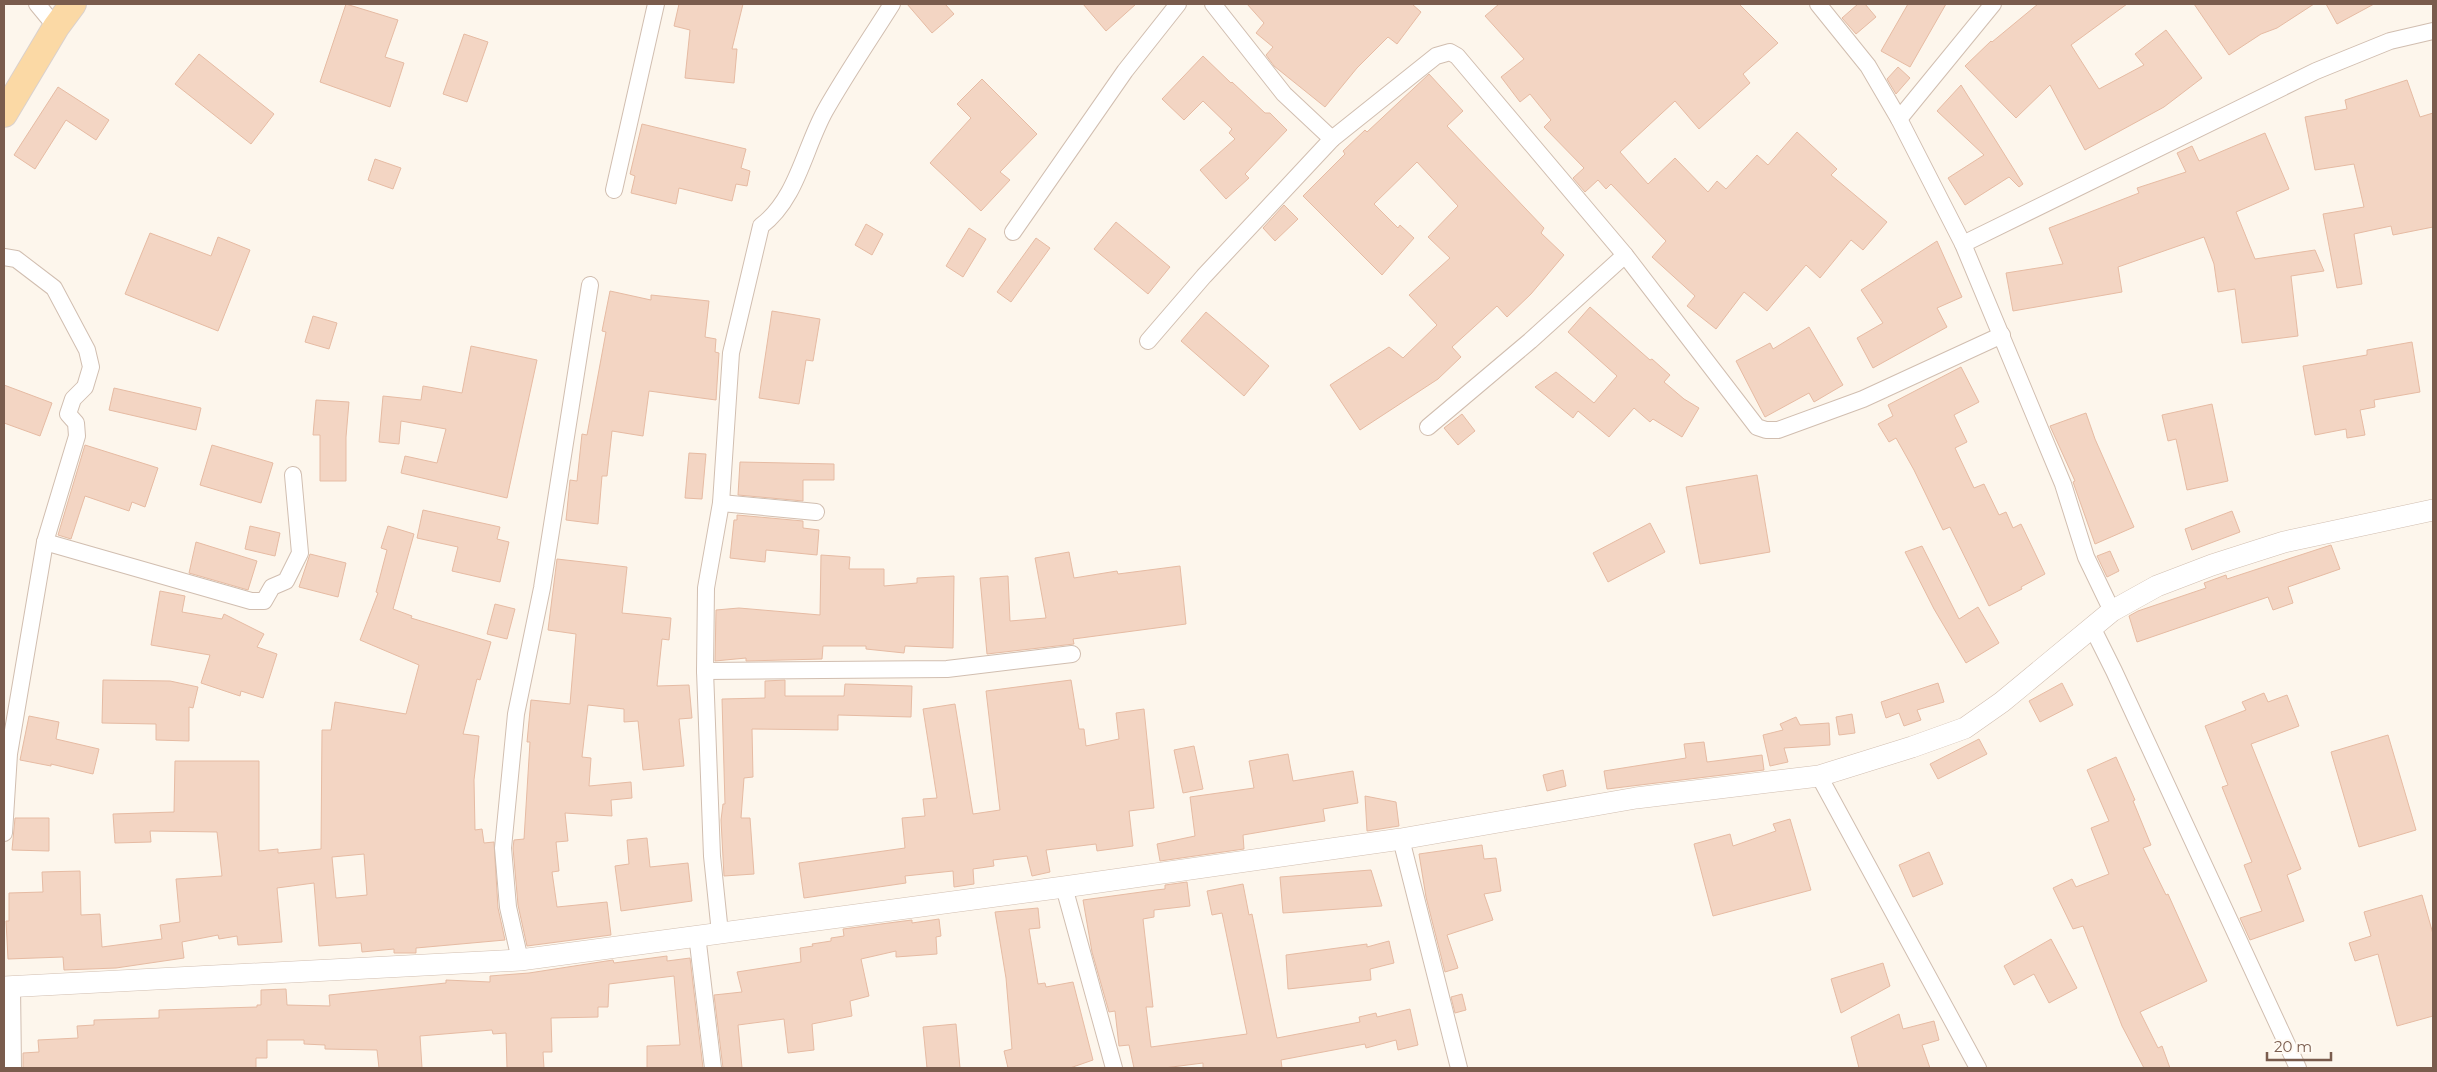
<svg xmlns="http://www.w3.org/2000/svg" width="2437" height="1072" font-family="Montserrat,sans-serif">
<rect width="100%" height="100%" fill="#fdf6ec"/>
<g fill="#f3d5c3" stroke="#e6bba3" fill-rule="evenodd">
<polygon points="346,4 398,20 385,57 404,63 390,107 320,82"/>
<polygon points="679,4 743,4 732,49 737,49 734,83 685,78 690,30 674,26"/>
<polygon points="907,4 945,4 954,14 932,33"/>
<polygon points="1083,4 1136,4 1106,31"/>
<polygon points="1247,4 1412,4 1421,12 1397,44 1388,37 1357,68 1325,107 1274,66 1266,55 1273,47 1256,33 1264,23"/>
<polygon points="1499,4 1739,4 1778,43 1743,74 1750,83 1699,129 1675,101 1620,152 1648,184 1675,158 1708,192 1717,181 1726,189 1757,155 1768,165 1797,132 1837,169 1831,175 1887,222 1863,250 1851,240 1820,278 1806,265 1767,311 1744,292 1716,329 1687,306 1695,296 1652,257 1666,241 1611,184 1606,189 1598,180 1585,192 1573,178 1584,168 1544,127 1551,120 1530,94 1520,102 1501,77 1524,59 1485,16"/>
<polygon points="1858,4 1865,4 1876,17 1856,34 1842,18"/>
<polygon points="1908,4 1946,4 1910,67 1881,51"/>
<polygon points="2038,4 2127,4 2071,45 2099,89 2144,65 2135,54 2166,30 2202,78 2164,107 2085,150 2050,85 2016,118 1965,66 1991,41 1992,42"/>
<polygon points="2194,4 2314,4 2277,28 2261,34 2229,55"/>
<polygon points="2326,4 2374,4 2337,24"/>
<polygon points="464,34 488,42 467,102 443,94"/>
<polygon points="199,54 274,114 251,144 175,84"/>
<polygon points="1203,56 1231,83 1232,82 1265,113 1270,113 1287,130 1245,174 1249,178 1226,199 1200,170 1235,139 1229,133 1232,129 1203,101 1184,120 1162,99"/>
<polygon points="1898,67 1910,78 1896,94 1887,79"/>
<polygon points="1429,74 1463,111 1447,126 1544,228 1541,233 1564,255 1531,294 1507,317 1497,306 1452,347 1461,357 1438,379 1360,430 1330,385 1389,347 1403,358 1437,325 1409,295 1450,258 1428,237 1458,206 1417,162 1374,204 1398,228 1400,225 1414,238 1382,275 1303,196 1345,154 1343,151 1365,130 1367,132"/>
<polygon points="982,79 1037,134 1000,172 1010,180 981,211 930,163 971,118 957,104"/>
<polygon points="2407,80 2420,117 2433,113 2433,227 2393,235 2391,226 2354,234 2362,284 2337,288 2323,214 2364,207 2354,164 2315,170 2305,117 2347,109 2345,100"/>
<polygon points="1961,85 2023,184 2019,187 2009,177 1965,205 1948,178 1984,155 1937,111"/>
<polygon points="58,87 109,120 96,140 66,120 35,169 14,155"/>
<polygon points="642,124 746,149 741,168 750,171 747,186 736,184 732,201 679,188 676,204 631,193 635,176 630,174"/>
<polygon points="2265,133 2289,189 2236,212 2255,259 2315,250 2324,271 2291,276 2298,336 2242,343 2235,289 2218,292 2214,264 2204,237 2118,267 2122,292 2013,311 2006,273 2063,264 2049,228 2139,193 2137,188 2186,172 2177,153 2192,146 2199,161"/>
<polygon points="375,159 401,168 393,189 368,180"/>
<polygon points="1284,205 1298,219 1275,241 1263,228"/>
<polygon points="1116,222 1170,267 1148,294 1094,249"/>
<polygon points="866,224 883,234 872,255 855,245"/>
<polygon points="969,228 986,239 963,277 946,266"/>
<polygon points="150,233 211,256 218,237 250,250 218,331 125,294"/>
<polygon points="1036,238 1050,248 1011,302 997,292"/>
<polygon points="1937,241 1962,297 1937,308 1947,327 1873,368 1857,338 1883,323 1861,290"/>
<polygon points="610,291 651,300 651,295 709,301 705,337 716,339 715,352 719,353 716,400 649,391 643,436 612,431 607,476 602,476 598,524 566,520 570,480 577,481 582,434 587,435 606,332 602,331"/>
<polygon points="1590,307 1650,360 1652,359 1670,375 1664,382 1684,399 1699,408 1682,437 1653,419 1650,422 1634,408 1609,437 1578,411 1573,418 1535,387 1556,372 1594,403 1617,376 1568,332"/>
<polygon points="772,311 820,319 813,361 806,360 799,404 759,398"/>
<polygon points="1206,312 1269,366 1244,396 1181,341"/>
<polygon points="313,316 337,323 329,349 305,342"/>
<polygon points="1809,327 1843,385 1814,402 1809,393 1765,417 1736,361 1770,343 1773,349"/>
<polygon points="2412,342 2420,392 2374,400 2375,407 2360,410 2365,435 2347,438 2346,429 2315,435 2303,366 2367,355 2367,350"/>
<polygon points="471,346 537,360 507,498 401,473 405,456 437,463 446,429 401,421 399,444 379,442 383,396 421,400 423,386 462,393"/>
<polygon points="1961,367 1979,402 1954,415 1967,442 1955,448 1974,488 1984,484 1999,515 2006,512 2013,528 2021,524 2045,574 2021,587 2022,589 1989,606 1950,527 1943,530 1914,470 1896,438 1889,442 1878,424 1893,416 1888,405"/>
<polygon points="4,385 52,403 40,436 4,423"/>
<polygon points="114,388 201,408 196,430 109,410"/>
<polygon points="316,400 349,402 346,437 346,481 320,481 320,435 313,435"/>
<polygon points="2212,404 2228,481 2187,490 2176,439 2168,441 2162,415"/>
<polygon points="2086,413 2095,439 2134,527 2095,544 2073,482 2075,481 2050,426"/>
<polygon points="1462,414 1475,431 1458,445 1444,428"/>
<polygon points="85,445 158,468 145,507 132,502 129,511 85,496 71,539 58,535"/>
<polygon points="212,445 273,463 261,503 200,485"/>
<polygon points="689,453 706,454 702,499 685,498"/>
<polygon points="740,462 834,464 834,480 803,480 803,501 738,495"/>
<polygon points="1757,475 1770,552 1700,564 1686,487"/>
<polygon points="423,510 500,527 497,539 509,542 500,582 452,571 458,547 417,538"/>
<polygon points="2232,511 2240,532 2192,550 2185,529"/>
<polygon points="737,515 803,521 803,528 819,530 817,555 766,550 765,562 730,558 734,520 737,520"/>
<polygon points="1650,523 1665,552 1608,582 1593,553"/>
<polygon points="250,526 280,533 275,556 245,549"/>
<path d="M388 526 414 534 393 609 412 616 411 618 491 642 480 680 477 679 463 734 479 736 474 780 475 830 482 829 484 843 494 842 498 908 505 940 416 948V953H394V949L362 952 361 943 319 946 314 883 277 888 282 942 238 945 237 936 219 939 218 935 182 942 184 958 116 968 64 970 63 957 8 959 6 921H9V893L43 892 42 872 80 871 81 915 100 914 102 947 162 939 160 925 180 922 176 879 222 876 217 832 150 831 151 842 115 843 113 814 174 812 175 761H259V851L278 849V853L321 849 322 730H331L335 702 406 714 419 665 360 640 378 593 376 592 387 550 381 548ZM364 854 367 895 336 898 332 857Z"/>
<polygon points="196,542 257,561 248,590 189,573"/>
<polygon points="2331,545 2340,569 2288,587 2293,603 2273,610 2268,597 2137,642 2129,616 2138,611 2206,588 2204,583 2226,575 2227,579"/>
<polygon points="1922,546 1959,619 1978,607 1999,643 1966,663 1934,609 1905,552"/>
<polygon points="2110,551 2119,571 2107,577 2097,556"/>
<polygon points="1069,552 1074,578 1117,571 1118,574 1180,566 1186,624 1073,639 1074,644 987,654 980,578 1008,576 1010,621 1046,618 1035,558"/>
<polygon points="310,554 346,563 338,597 299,587"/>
<polygon points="821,555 850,557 849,569 884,569 884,586 917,583 917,578 954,576 953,648 905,646 904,653 866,649 866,646 823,646 822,659 746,661 746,658 715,661 716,610 739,608 820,615"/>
<polygon points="557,559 627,567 622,613 671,618 669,640 662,639 657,686 689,685 692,718 679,719 684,766 643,770 638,721 624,722 624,709 588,705 582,757 591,758 589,786 631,782 632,798 611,800 612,816 565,813 568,841 556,842 559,871 552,872 557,907 607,902 611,935 527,946 518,905 513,848 514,840 524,839 530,742 527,742 531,700 570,704 576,634 548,630"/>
<polygon points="160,591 185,596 182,612 222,619 224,614 264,634 257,647 277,654 263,698 241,691 240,696 201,683 210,655 151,645"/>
<polygon points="495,604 515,609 507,639 487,634"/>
<polygon points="103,680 170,681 198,687 193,708 189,707 189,741 156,740 156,724 102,723"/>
<polygon points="785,680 785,696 844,696 845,684 912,686 911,717 838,715 838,730 752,729 753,777 744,778 741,818 750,818 754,874 724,876 721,820 723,804 725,804 722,699 765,698 765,681"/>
<polygon points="1071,680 1079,729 1084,729 1086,746 1119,739 1116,713 1144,709 1154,808 1129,811 1133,846 1097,851 1096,844 1046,850 1050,872 1032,876 1027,856 993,860 994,866 973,869 974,884 954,887 953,871 905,876 906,883 804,898 799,863 905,848 902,818 925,816 923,799 937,798 923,709 955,704 973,814 1000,810 986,691"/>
<polygon points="1938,683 1944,702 1917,710 1921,720 1904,726 1899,713 1886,718 1881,702"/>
<polygon points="2062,683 2073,705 2040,722 2029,701"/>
<polygon points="2264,693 2268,702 2287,695 2299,726 2251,744 2301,869 2287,875 2304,921 2250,940 2240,918 2262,911 2244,865 2252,862 2222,787 2228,785 2205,726 2246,710 2242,702"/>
<polygon points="1852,714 1855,733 1839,735 1836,717"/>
<polygon points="29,716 59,722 56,739 99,749 93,774 51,764 51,766 20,760"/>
<polygon points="1796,717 1800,725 1829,723 1830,745 1784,748 1788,762 1770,766 1763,735 1783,730 1780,724"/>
<polygon points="2388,735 2416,830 2359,847 2331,752"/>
<polygon points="1979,739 1987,754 1938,779 1930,764"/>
<polygon points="1704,742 1707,762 1762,755 1764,770 1607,789 1604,771 1686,758 1684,744"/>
<polygon points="1194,746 1203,789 1183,793 1174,750"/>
<polygon points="1288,754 1293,781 1353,771 1358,803 1323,809 1325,821 1243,835 1244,849 1160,861 1157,844 1195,836 1190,797 1254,788 1249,761"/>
<polygon points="2116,757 2135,800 2133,801 2151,845 2143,848 2166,895 2168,894 2207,981 2140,1012 2158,1048 2162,1046 2170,1068 2144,1068 2122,1026 2083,926 2073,929 2053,888 2072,879 2076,887 2109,874 2091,828 2109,821 2087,770"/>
<polygon points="1563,770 1566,786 1547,791 1543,775"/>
<polygon points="1365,796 1396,802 1399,826 1367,831"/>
<polygon points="15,818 49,818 49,851 12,850"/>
<polygon points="1790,819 1811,890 1713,916 1694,844 1730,834 1733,846 1776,831 1773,824"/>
<polygon points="647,838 650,867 688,863 692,901 621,911 615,866 629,864 627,840"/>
<polygon points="1482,845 1484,859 1496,858 1501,891 1484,894 1493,920 1447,935 1458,968 1445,972 1426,897 1419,854"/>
<polygon points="1929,852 1943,884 1913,897 1899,865"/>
<polygon points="1371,870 1382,906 1283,913 1280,877"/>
<polygon points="1187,882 1190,906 1154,910 1154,917 1143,919 1153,1007 1146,1007 1151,1047 1247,1034 1222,913 1212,915 1207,891 1243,884 1249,915 1252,914 1277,1038 1360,1022 1359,1017 1376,1013 1377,1017 1410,1009 1418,1045 1398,1050 1396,1040 1366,1048 1365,1044 1281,1060 1282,1068 1203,1068 1203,1063 1164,1068 1134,1068 1129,1045 1119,1046 1115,1011 1109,1012 1092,952 1083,900 1156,890 1165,889 1165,885"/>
<polygon points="2422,895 2433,934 2433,1016 2397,1026 2378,954 2355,961 2349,943 2371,936 2364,912"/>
<polygon points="1038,908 1040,928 1029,929 1038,984 1045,983 1046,987 1073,982 1093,1060 1070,1068 1008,1068 1004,1051 1012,1049 1006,978 995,912"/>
<polygon points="939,919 941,936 936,937 937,954 896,957 896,951 861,959 869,996 850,1001 852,1016 812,1024 814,1050 788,1053 784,1019 738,1025 742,1068 723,1068 714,995 742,992 737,972 801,962 800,948 813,946 812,944 831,941 831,938 844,936 843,929 904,921 912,920 912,923"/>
<polygon points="2051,939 2077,988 2049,1003 2034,974 2014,985 2004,966"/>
<polygon points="1389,941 1394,963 1370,969 1371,980 1288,989 1286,955 1367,944 1367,947"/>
<polygon points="667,956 667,961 690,958 703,1068 647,1068 647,1046 680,1045 674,976 609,984 608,1007 598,1007 598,1017 551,1018 552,1052 543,1052 544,1068 507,1068 506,1033 493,1034 492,1030 420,1036 422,1068 379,1068 377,1050 325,1049 325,1045 304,1044 304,1040 267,1040 267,1058 256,1058 256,1068 23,1068 23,1053 39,1052 38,1040 78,1038 77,1026 94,1025 94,1020 159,1018 159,1010 257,1007 257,1005 261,1005 261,990 286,989 287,1005 330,1006 329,995 446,983 446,980 490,982 490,976 529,973 613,960 614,963"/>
<polygon points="1883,963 1890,986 1841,1013 1831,979"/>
<polygon points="1462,994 1466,1010 1455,1013 1451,997"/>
<polygon points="1899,1014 1903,1029 1934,1021 1939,1040 1922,1045 1930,1068 1859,1068 1851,1037"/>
<polygon points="956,1024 960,1068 927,1068 923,1027"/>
</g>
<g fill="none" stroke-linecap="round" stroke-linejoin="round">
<g stroke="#d1beb0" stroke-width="18">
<g id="minor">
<polyline points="37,4 56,27"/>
<polyline points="1213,4 1284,94 1332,139"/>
<polyline points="1818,4 1868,66 1899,119 1963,244 2063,484 2086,557 2112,611"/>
<polyline points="1899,119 1993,4"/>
<polyline points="614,190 656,4"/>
<polyline points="1013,232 1125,71 1178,4"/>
<polyline points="1963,244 2316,71 2390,41 2433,31"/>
<polyline points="4,257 16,259 54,288 87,350 91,367 85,387 73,399 68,414 76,423 77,436 45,542 9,754 4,833"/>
<polyline points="1148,341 1204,276 1332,139 1436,56 1450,52 1457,56 1625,255 1757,427 1766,430 1778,430 1863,399 2002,335"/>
<polyline points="1428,427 1530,341 1625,255"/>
<polyline points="721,503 816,512"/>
<polyline points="45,542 251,601 264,601 272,587 286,581 300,553 293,475"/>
<polyline points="2092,627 2114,671 2298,1068"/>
<polyline points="705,671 947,669 1072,654"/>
<polyline points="1819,776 1978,1068"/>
<polyline points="1401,839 1459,1068"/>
<polyline points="1064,887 1114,1068"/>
<path d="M720 933 712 856 705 671 706 588 721 503 731 353 761 226C797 199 804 149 825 111 846 74 870 39 892 4"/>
<polyline points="697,935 713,1068"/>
<polyline points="520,960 508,907 503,848 516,714 542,588 590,285"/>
<polyline points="12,986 13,1068"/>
</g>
</g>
<g stroke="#d1beb0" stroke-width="22">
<polyline id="tertiary" points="4,987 520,960 1064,887 1401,839 1636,798 1819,776 1912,747 1965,728 2002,702 2112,611 2157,586 2212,565 2284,542 2433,510"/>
</g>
<g stroke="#dad1cd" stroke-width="28">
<polyline id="primary" points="4,114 56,27 73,4"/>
</g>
<use href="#minor" stroke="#fff" stroke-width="16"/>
<use href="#tertiary" stroke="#fff" stroke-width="21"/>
<use href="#primary" stroke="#fbd9a5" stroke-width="26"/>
</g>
<rect width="2437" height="1072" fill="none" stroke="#7a5c4d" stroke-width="10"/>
<path d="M2267 1052v8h64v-8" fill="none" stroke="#7a5c4d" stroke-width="2.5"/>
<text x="2274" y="1052" font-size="15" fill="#7a5c4d" stroke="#fffaf3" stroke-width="4" paint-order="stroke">20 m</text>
</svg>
